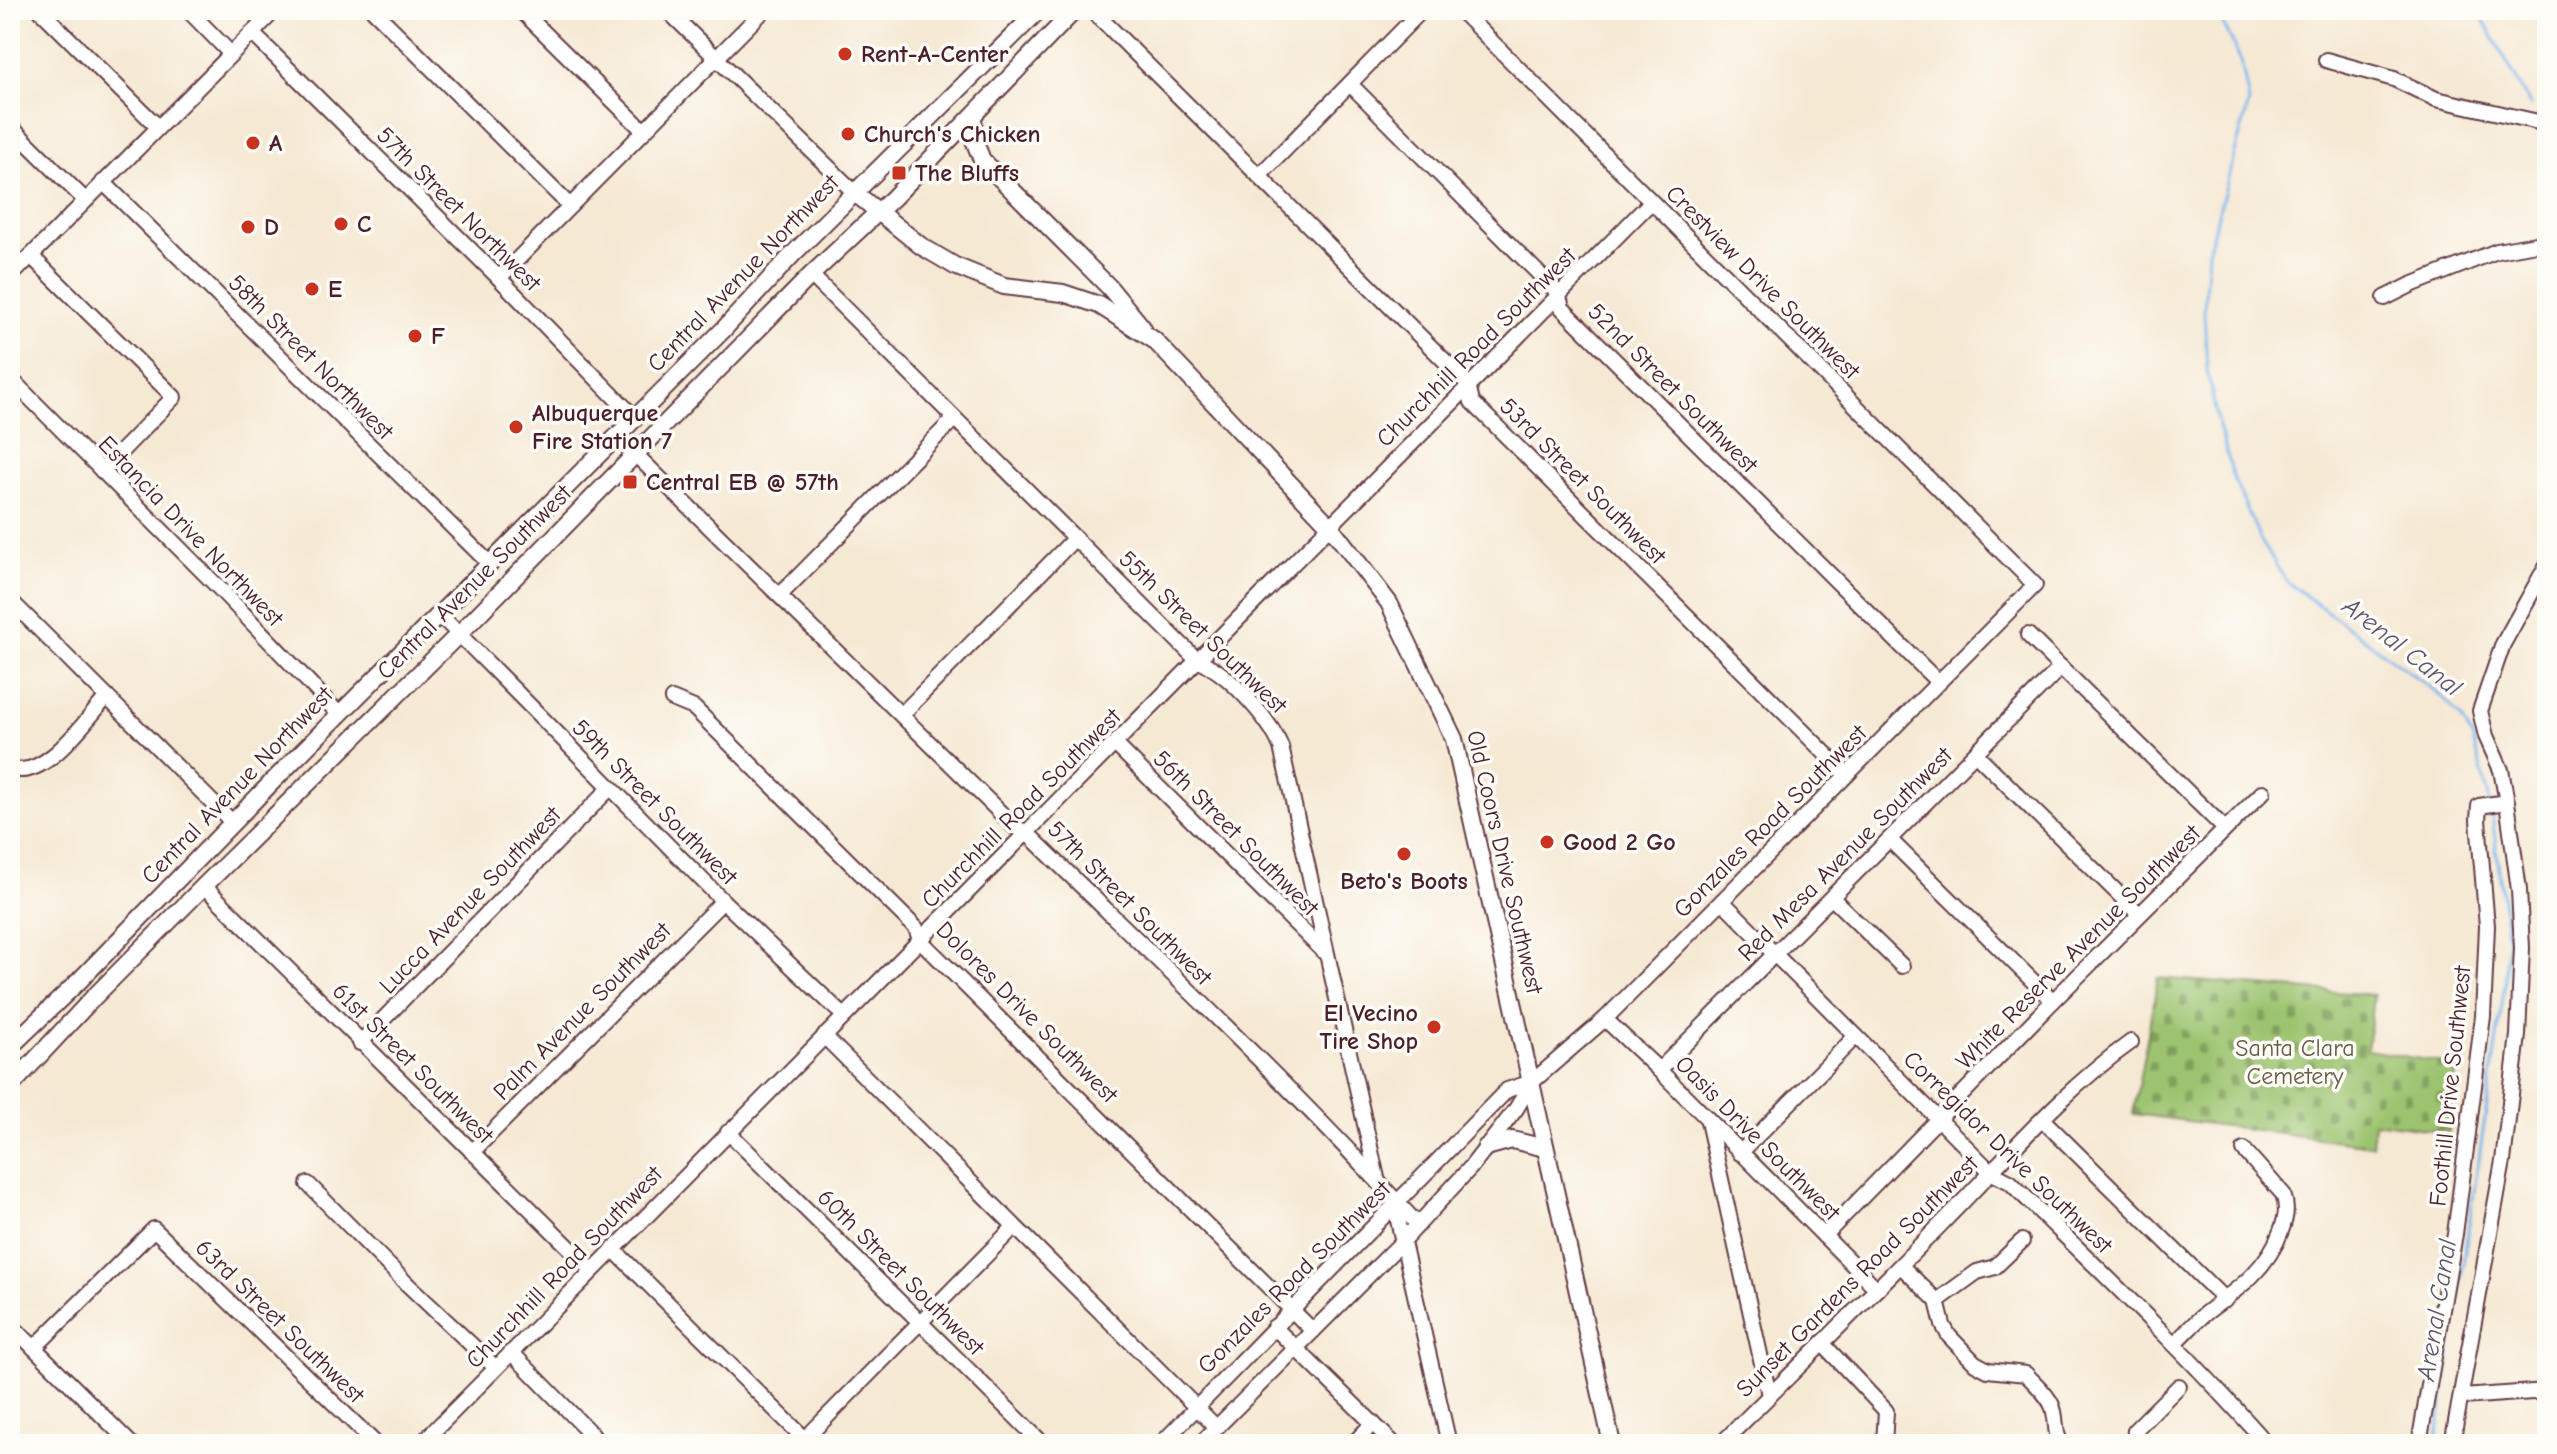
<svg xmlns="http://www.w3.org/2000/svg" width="2557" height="1454" font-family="'Comic Neue',sans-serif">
<defs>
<pattern id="cemetery-stones" width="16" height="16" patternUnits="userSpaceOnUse" patternTransform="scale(2)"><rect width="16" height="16" fill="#9cc470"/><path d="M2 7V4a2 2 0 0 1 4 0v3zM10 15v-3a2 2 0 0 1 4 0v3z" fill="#819f5c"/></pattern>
</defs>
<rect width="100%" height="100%" fill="#fdfcf7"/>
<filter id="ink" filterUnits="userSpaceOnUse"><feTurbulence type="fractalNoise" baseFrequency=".0125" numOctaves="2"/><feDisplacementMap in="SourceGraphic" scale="16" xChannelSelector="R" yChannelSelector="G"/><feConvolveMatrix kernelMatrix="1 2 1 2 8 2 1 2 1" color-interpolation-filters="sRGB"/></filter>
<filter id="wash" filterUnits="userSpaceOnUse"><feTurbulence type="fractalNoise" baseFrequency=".006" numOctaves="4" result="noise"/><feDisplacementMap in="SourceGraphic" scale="32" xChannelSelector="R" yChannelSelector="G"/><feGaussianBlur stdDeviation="1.8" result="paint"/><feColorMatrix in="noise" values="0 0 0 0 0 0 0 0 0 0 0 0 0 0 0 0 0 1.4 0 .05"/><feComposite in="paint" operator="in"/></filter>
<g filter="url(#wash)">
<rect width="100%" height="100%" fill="#f6e9d4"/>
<polygon fill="url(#cemetery-stones)" stroke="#73724e" stroke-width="2" points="2158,978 2373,995 2367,1050 2457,1065 2448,1132 2374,1122 2372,1145 2133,1114"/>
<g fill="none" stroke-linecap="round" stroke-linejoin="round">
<g stroke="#7cb6ed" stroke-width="3">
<polyline points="2213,10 2227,31 2241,61 2249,102 2208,251 2204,311 2207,370 2217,420 2235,482 2261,541 2286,581 2439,694 2462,719 2472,737 2490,801"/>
<polyline points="2478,10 2531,106"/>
<polyline points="2436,1444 2505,985 2508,939 2491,808"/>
</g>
</g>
</g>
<g filter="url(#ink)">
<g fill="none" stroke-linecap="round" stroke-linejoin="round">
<g stroke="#643d44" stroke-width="18">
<g id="minor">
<polyline points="40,10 158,127"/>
<polyline points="188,10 231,54"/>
<polyline points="373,10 570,206"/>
<polyline points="521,10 644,131"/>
<polyline points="667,10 855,193"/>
<polyline points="1092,10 1468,384 1472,402 1847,775"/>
<polyline points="252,33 499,278 634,417"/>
<polyline points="2326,60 2394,79 2436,99 2547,124"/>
<polyline points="1350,84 1558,293 1562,308 1939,683"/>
<polyline points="10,126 85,200"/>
<polyline points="1259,176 1422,10"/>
<polyline points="103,182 489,563"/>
<polyline points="31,256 174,397 102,471"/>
<path d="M811 275 1198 661C1226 670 1270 719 1281 747L1377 1178"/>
<polyline points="10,277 275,10"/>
<polyline points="499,278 764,10"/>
<polyline points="2385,298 2411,285 2497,251 2547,242"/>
<polyline points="10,378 219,588 339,714"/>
<path d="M634 453 1015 827 1027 833C1159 962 1294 1088 1418 1225"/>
<polyline points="781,594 954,419"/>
<polyline points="10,600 232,822"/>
<polyline points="439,614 723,901 844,1016"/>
<polyline points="2028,635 2225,829"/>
<polyline points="672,699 694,708 916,928 920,940 1313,1331"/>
<polyline points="902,714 1075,538"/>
<polyline points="1116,745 1325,953"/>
<polyline points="1976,754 2139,914"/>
<path d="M10 768C45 782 85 720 107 697"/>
<polyline points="1890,840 2053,1001"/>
<polyline points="204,886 592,1270"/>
<polyline points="1832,898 1902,966"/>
<path d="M1722 901 1992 1173 2010 1182C2095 1266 2181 1347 2260 1436L2264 1444"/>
<polyline points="1605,1019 1659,1070 1877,1289"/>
<polyline points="824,1036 1216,1427"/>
<polyline points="360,1043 610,788"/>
<polyline points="1659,1070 2061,667"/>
<polyline points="2043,1120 2225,1300"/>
<polyline points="1708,1121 1769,1395"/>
<polyline points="728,1132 1043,1444"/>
<polyline points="472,1152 723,901"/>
<polyline points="1740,1153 1856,1036"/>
<polyline points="308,1184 406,1283 496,1368"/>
<polyline points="1395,1207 1449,1444"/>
<polyline points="1824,1236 2053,1001 2263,792"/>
<polyline points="613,1249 810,1444"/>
<path d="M1901 1266 1937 1301 1943 1325 1949 1336 1975 1363 1988 1370 2026 1374C2035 1384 2052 1398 2054 1412 2057 1424 2054 1433 2062 1444"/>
<polyline points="1937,1301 1977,1272 1995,1267 2022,1241"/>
<polyline points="10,1324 131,1444"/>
<polyline points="1274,1327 1394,1444"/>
<polyline points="1823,1344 1886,1411 1884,1444"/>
<path d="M2174 1344C2186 1333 2197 1319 2211 1309 2241 1287 2268 1267 2281 1231 2286 1218 2288 1207 2283 1194L2244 1150"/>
<polyline points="34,1348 154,1229 376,1444"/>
<polyline points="511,1352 601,1444"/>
<polyline points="2462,1397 2547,1391"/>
<polyline points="421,1444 1651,202"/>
<polyline points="800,1444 1014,1227"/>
<polyline points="1161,1444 1507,1090 1532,1082"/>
<polyline points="1200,1444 1404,1240 1471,1167 1516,1109 1532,1082 1605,1019 2035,585 1460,10"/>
<polyline points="1353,1444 1373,1423"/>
<path d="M1721 1444C1796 1369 1872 1295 1946 1219 2005 1159 2062 1091 2131 1042"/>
<polyline points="2134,1444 2135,1430 2179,1386"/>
<polyline points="2419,1444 2455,1234 2483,1016 2487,926 2478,820 2479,806 2507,802"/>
<polyline points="2452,1444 2503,1161 2518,1035 2522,948 2519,890 2507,802 2501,770 2486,736 2480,711 2503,644 2547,565"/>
</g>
</g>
<g stroke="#643d44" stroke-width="20">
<g id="major">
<polyline points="973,116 974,140 982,160 1109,287 1142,327"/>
<polyline points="855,193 921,246 955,266 1004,286 1063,293 1099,305 1154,340 1330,526 1389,603 1454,739 1612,1444"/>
<polyline points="10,1047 80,980 273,781 723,330 792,255 1039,10"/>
<polyline points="10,1087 93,998 204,886 459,634 811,275 893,198 1075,10"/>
<polyline points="1486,1147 1512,1140 1545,1148"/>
</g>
</g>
<use href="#minor" stroke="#fff" stroke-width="14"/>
<use href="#major" stroke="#fff" stroke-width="16"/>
</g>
</g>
<g fill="#c8321e" stroke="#fdfcf7" stroke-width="3">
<circle cx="845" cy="54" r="8"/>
<circle cx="848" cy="134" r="8"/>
<circle cx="253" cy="143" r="8"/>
<rect x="891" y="165" width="16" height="16" rx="4"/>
<circle cx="341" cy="224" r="8"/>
<circle cx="248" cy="227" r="8"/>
<circle cx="312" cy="289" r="8"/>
<circle cx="415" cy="336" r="8"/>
<circle cx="516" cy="427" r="8"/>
<rect x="622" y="474" width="16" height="16" rx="4"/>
<circle cx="1547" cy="842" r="8"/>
<circle cx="1404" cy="854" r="8"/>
<circle cx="1434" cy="1027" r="8"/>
</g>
<g text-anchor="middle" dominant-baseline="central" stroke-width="7" stroke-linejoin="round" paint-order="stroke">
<g font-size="24" font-weight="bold" fill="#4a1f2b" stroke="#fdfcf7" text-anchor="start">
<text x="861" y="54">Rent-A-Center</text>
<text x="864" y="134">Church's Chicken</text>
<text x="269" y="143">A</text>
<text x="915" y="173">The Bluffs</text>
<text x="357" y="224">C</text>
<text x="264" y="227">D</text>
<text x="328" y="289">E</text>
<text x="431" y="336">F</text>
<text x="532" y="413">Albuquerque<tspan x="532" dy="28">Fire Station 7</tspan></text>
<text x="646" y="482">Central EB @ 57th</text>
<text x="1563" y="842">Good 2 Go</text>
<text x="1404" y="881" text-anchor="middle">Beto's Boots</text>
<text x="1418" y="1013" text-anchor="end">El Vecino<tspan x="1418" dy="28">Tire Shop</tspan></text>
</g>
<g font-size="24" fill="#4a1f2b" stroke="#fdfcf7">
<text transform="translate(459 209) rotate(45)">57th Street Northwest</text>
<text transform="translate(743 273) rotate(-46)">Central Avenue Northwest</text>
<text transform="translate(1763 282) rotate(45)">Crestview Drive Southwest</text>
<text transform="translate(1476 347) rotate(-45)">Churchhill Road Southwest</text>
<text transform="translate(311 357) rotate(45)">58th Street Northwest</text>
<text transform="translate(1673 388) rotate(45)">52nd Street Southwest</text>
<text transform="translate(1583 481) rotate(45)">53rd Street Southwest</text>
<text transform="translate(191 531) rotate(46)">Estancia Drive Northwest</text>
<text transform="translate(474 582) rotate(-45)">Central Avenue Southwest</text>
<text transform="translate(1203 632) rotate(44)">55th Street Southwest</text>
<text transform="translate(237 785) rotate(-46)">Central Avenue Northwest</text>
<text transform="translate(655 802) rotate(45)">59th Street Southwest</text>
<text transform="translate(1021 808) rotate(-45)">Churchhill Road Southwest</text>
<text transform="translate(1770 821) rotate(-45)">Gonzales Road Southwest</text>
<text transform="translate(1236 833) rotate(45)">56th Street Southwest</text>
<text transform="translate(1845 854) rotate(-45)">Red Mesa Avenue Southwest</text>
<text transform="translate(1505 862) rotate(77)">Old Coors Drive Southwest</text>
<text transform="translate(470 900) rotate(-46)">Lucca Avenue Southwest</text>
<text transform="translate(1130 903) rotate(45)">57th Street Southwest</text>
<text transform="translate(2078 947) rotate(-45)">White Reserve Avenue Southwest</text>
<text transform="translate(582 1011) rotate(-45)">Palm Avenue Southwest</text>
<text transform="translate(1027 1012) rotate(45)">Dolores Drive Southwest</text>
<text transform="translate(413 1063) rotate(45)">61st Street Southwest</text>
<text transform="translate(2450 1086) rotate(-84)">Foothill Drive Southwest</text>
<text transform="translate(1758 1138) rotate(45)">Oasis Drive Southwest</text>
<text transform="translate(2008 1152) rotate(44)">Corregidor Drive Southwest</text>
<text transform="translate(564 1267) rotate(-46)">Churchhill Road Southwest</text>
<text transform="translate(901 1272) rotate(45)">60th Street Southwest</text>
<text transform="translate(1857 1276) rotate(-45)">Sunset Gardens Road Southwest</text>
<text transform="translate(1294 1277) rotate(-45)">Gonzales Road Southwest</text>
<text transform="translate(280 1321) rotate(44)">63rd Street Southwest</text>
</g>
<g font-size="24" fill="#675943" stroke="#fdfcf7">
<text x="2295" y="1048">Santa Clara<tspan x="2295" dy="28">Cemetery</tspan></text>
</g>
<g font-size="26" font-style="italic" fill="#5c546f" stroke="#fdfcf7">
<text transform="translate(2402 647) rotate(38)">Arenal Canal</text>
<text transform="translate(2437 1310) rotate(-81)">Arenal Canal</text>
</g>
</g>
<rect width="2557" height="1454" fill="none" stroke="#fdfcf7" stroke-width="40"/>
</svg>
